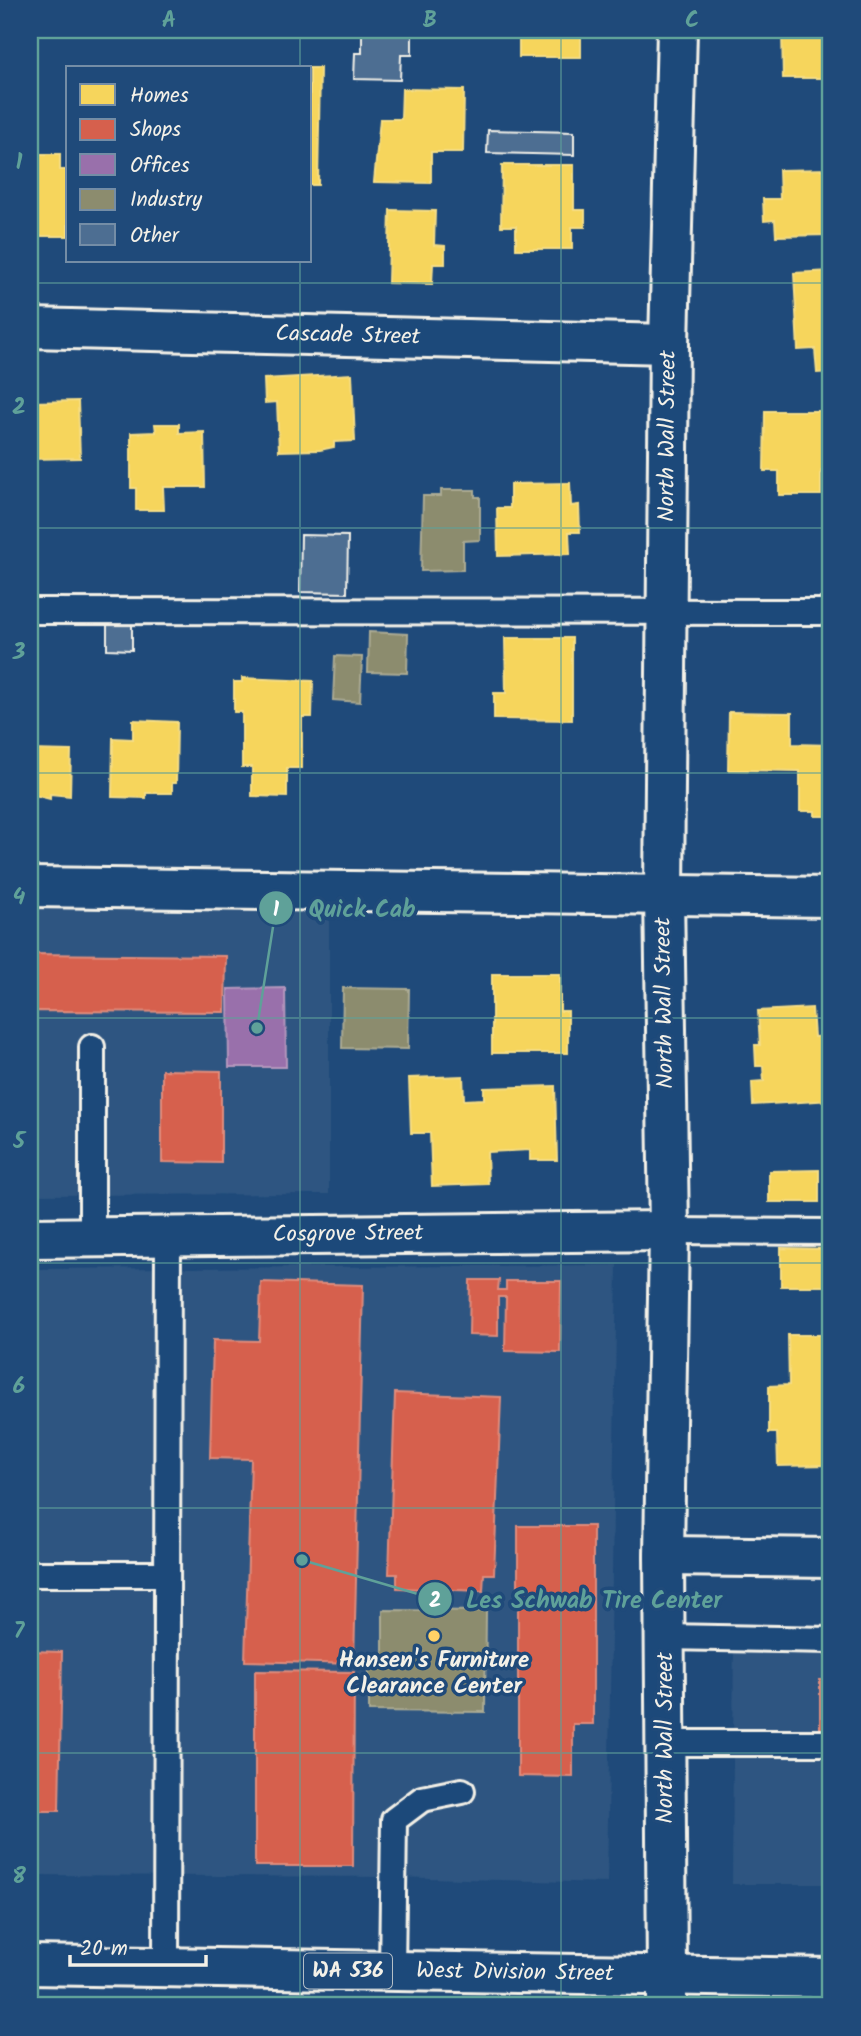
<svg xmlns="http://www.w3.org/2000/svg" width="861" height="2036" font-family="Kalam,sans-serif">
<rect width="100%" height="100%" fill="#1f4a7a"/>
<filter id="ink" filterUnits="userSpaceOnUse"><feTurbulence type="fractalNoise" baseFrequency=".0143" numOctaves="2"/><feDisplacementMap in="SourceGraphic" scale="14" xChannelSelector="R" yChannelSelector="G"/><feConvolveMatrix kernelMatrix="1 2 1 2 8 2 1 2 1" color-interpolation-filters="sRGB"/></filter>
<g filter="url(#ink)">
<g fill="#2d5581">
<polygon points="329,901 329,1194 30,1195 30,904"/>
<polygon points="617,1265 607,1883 392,1877 30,1875 30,1269"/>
<polygon points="734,1633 831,1633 831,1884 732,1884"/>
</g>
<g fill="#f6d55c" stroke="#f5dd86" stroke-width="2">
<polygon points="581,30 581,57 519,57 519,31 515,30"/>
<polygon points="782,30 831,30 831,78 783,78"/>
<polygon points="259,68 320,68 318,185 310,185 310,68"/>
<polygon points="402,89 464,90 463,152 431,152 431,183 374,182 380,119 401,119"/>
<polygon points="32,154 60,154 60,170 68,170 68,236 30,236"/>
<polygon points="502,165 574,165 574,210 585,210 585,227 572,227 572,249 516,249 516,226 501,226"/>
<polygon points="831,169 831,235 776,236 775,220 764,221 763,199 780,199 779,170"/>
<polygon points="390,210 435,211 434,245 445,246 445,264 433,264 432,284 388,283"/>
<polygon points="831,271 831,372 817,373 815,349 798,350 794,273"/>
<polygon points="352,374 355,441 334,442 334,447 320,450 279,451 277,402 265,403 264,379"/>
<polygon points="78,401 80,458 30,459 30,402"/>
<polygon points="765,411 831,411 831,471 821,471 821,495 779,495 779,471 764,471"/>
<polygon points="155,424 179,424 179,433 204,432 205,487 163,487 164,510 136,510 136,488 131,488 131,433 156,432"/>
<polygon points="570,483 571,506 579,505 580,532 569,532 570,554 498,556 497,508 510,508 510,484"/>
<polygon points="505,638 572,638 572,720 494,719 494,693 506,693"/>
<polygon points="242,678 313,681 312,717 302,717 302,768 287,768 287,797 252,796 252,767 242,767 242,712 234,712 234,682 242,682"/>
<polygon points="729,712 792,713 792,744 831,745 831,816 815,816 815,811 800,811 800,771 728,770"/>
<polygon points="133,720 177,722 176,783 172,783 172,793 146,793 146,798 112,797 113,738 133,739"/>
<polygon points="30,750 71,751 70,796 50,794 50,799 30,794"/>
<polygon points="492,974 560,974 560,1011 568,1011 568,1053 492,1053"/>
<polygon points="812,1008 814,1037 831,1036 831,1100 753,1105 752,1082 764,1081 763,1066 756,1066 755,1045 760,1045 758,1011"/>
<polygon points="463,1076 464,1100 484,1099 484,1088 555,1086 557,1160 530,1160 530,1150 487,1152 488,1184 432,1186 430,1133 411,1133 409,1078"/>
<polygon points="819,1170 819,1202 769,1202 769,1171"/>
<polygon points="781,1248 831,1249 831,1286 781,1286"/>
<polygon points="788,1335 831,1335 831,1360 820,1360 820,1387 831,1387 831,1465 778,1466 777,1433 769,1433 769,1386 789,1385"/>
</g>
<g fill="#d6604d" stroke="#df8c7c" stroke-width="2">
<polygon points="30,954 226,956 225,1012 35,1011 33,1183 30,1183"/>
<polygon points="162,1070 221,1071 221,1163 162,1162"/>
<polygon points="470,1280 499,1280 498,1290 506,1290 506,1281 561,1281 560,1352 505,1351 506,1297 498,1297 498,1336 469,1335"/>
<polygon points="261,1282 363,1285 354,1664 245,1661 251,1459 210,1458 213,1340 259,1341"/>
<polygon points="395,1393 501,1397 494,1574 484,1574 483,1591 397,1588 397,1574 389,1574"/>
<polygon points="518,1526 593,1526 593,1724 573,1724 573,1777 518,1776"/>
<polygon points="30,1651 62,1652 59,1811 30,1811"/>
<polygon points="255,1671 354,1672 353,1866 255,1866"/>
<rect x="820" y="1680" width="11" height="58"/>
<polygon points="826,1756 831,1756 831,1856 825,1856"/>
</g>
<polygon fill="#9970ab" stroke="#b497bd" stroke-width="2" points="285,988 286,1067 229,1067 228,989"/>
<g fill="#8c8c6e" stroke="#abaa93" stroke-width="2">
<polygon points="441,490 475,490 475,497 480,497 480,540 463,541 463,570 421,571 423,496 441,496"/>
<polygon points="369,632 408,634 407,673 368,672"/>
<polygon points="335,656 362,657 360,702 333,700"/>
<polygon points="343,988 409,989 408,1049 342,1048"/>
<polygon points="383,1610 486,1611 485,1712 369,1711 369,1662 383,1662"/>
</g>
<g fill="#4d6e92" stroke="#f4f1e8" stroke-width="2">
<polygon points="362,30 412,30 412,55 401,55 400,80 354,79 355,53 362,53"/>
<polygon points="488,130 574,132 574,155 487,153"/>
<polygon points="301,535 348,536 347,593 300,592"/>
<polygon points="107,620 132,620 132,650 107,649"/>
</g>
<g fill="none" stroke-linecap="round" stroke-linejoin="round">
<g stroke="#f4f1e8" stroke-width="30">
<g id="lane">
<polyline points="30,611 831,612"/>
<polyline points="92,1047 92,1237"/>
<polyline points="669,1231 831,1232"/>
<polyline points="30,1574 167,1574"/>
<polyline points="665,1637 831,1640"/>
<polyline points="666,1743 831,1743"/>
<polyline points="166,1968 168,1237"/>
<polyline points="392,1972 394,1820 422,1799 462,1791"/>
</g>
</g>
<g stroke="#f4f1e8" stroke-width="44">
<g id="street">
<path id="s1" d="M30 328 669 344"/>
<polyline points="30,887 831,897"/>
<path id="s2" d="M30 1238 669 1231"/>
<polyline points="664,1556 831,1558"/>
<path id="s3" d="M667 1976 664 1556 669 1231 664 894 669 344 677 30"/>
</g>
</g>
<g stroke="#f4f1e8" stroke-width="44">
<polyline id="secondary" points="667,1976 667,2006"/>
</g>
<g stroke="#f4f1e8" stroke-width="44">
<g id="primary">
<path id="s4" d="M30 1965 831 1978"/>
</g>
</g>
<use href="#lane" stroke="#1f4a7a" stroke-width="24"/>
<use href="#street" stroke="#1f4a7a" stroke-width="38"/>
<use href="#secondary" stroke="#1f4a7a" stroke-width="38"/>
<use href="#primary" stroke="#1f4a7a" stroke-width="38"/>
</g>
</g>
<path fill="none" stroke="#5fa199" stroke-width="2" stroke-opacity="0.55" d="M300 30V68M561 30V2006M300 261V2006M30 283H831M30 528H831M30 773H831M30 1018H831M30 1263H831M30 1508H831M30 1753H831"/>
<circle fill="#ffd166" stroke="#1f4a7a" stroke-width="2.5" cx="434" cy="1636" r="7"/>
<g text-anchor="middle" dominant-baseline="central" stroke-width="7" stroke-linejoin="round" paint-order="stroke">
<rect fill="#1f4a7a" stroke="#b4bfc7" stroke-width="2" x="304" y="1953.5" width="88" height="35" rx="5"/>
<g font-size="21" font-weight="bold" fill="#f4f1e8">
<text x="348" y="1971">WA 536</text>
</g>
<g font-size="23" fill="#f4f1e8" stroke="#1f4a7a">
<text stroke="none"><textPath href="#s1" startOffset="318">Cascade Street</textPath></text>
<text stroke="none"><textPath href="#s3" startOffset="1540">North Wall Street</textPath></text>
<text transform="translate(665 1003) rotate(-91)">North Wall Street</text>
<text stroke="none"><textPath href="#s2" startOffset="318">Cosgrove Street</textPath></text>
<text transform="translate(666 1738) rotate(-90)">North Wall Street</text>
<text stroke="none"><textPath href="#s4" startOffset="485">West Division Street</textPath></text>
</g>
<g font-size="23" font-weight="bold" fill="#f4f1e8" stroke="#1f4a7a">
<text x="434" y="1661">Hansen's Furniture<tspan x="434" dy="26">Clearance Center</tspan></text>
</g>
</g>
<path fill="none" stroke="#5fa199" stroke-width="2.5" d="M257 1028L276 908M302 1560L435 1599"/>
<g fill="#5fa199" stroke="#1f4a7a" stroke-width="2.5">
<circle cx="257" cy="1028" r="7"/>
<circle cx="302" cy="1560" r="7"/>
<circle cx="276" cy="908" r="18"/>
<circle cx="435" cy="1599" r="18"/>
</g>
<g font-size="21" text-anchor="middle" font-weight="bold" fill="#fff">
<text x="276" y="916">1</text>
<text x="435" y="1607">2</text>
</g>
<g font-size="24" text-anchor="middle" font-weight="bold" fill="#5fa199" stroke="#1f4a7a" stroke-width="7" stroke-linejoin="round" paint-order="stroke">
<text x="362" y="917">Quick Cab</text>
<text x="594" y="1608">Les Schwab Tire Center</text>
</g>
<rect width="861" height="2036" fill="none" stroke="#1f4a7a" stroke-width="77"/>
<rect x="66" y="66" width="245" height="196" fill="#1f4a7a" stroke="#748da6" stroke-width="2"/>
<rect x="80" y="84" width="35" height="21" fill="#f6d55c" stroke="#748da6" stroke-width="2"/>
<text x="130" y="102" font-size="21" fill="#f4f1e8">Homes</text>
<rect x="80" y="119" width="35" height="21" fill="#d6604d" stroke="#748da6" stroke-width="2"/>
<text x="130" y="136" font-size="21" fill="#f4f1e8">Shops</text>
<rect x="80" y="154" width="35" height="21" fill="#9970ab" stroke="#748da6" stroke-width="2"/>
<text x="130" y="172" font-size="21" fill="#f4f1e8">Offices</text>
<rect x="80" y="189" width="35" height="21" fill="#8c8c6e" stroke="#748da6" stroke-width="2"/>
<text x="130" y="206" font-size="21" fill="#f4f1e8">Industry</text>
<rect x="80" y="224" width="35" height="21" fill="#4d6e92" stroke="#748da6" stroke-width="2"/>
<text x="130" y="242" font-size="21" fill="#f4f1e8">Other</text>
<path d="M70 1955v10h136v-10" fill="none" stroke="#f4f1e8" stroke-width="3.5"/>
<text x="80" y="1955" font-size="21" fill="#f4f1e8" stroke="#1f4a7a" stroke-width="5" paint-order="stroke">20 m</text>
<rect x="38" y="38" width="784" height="1959" fill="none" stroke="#5fa199" stroke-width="2.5"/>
<g font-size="23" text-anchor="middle" font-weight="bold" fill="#5fa199">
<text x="169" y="27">A</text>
<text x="430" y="27">B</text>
<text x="692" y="27">C</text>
<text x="19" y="169">1</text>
<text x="19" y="414">2</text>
<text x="19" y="659">3</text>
<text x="19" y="904">4</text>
<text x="19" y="1148">5</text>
<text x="19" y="1393">6</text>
<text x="19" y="1638">7</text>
<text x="19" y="1883">8</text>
</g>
</svg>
